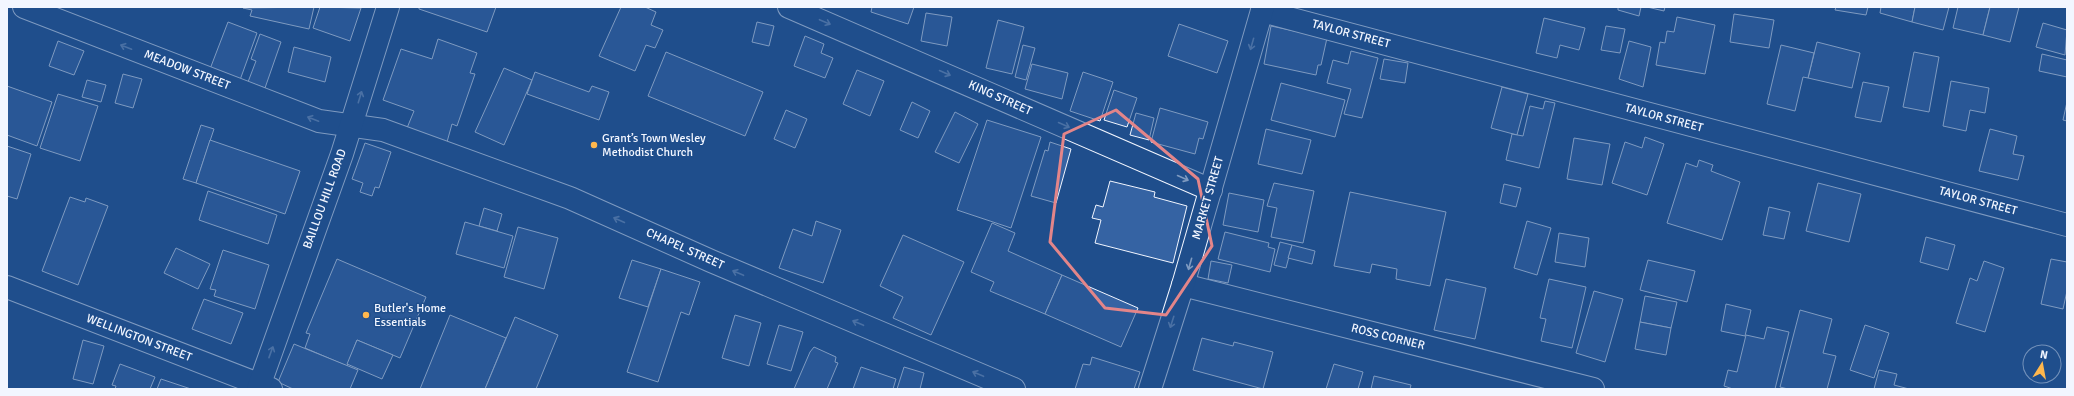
<svg xmlns="http://www.w3.org/2000/svg" width="2074" height="396" font-family="Signika,sans-serif">
<rect width="100%" height="100%" fill="#1f4e8c"/>
<g fill="#3563a3" stroke="#f2f6ff">
<polygon points="314,7 309,29 250,16 252,10 243,8"/>
<polygon points="320,7 361,8 350,41 313,28"/>
<polygon points="419,7 496,7 487,32 419,9"/>
<polygon points="621,7 645,7 656,12 651,25 663,30 655,48 646,45 635,71 599,56"/>
<polygon points="872,7 914,7 908,24 871,12"/>
<polygon points="1618,7 1641,7 1639,16 1618,10"/>
<polygon points="1647,7 1665,7 1664,11"/>
<polygon points="1836,7 1868,7 1866,15 1835,10"/>
<polygon points="1881,7 1915,7 1912,22 1880,13"/>
<polygon points="1915,7 1949,7 1943,30 1912,22"/>
<polygon points="1958,7 1990,7 1983,35 1953,28"/>
<polygon points="1990,7 2019,7 2010,42 1983,35"/>
<polygon points="926,13 952,17 947,46 921,41"/>
<polygon points="1734,14 1774,20 1769,48 1730,42"/>
<polygon points="1677,17 1715,25 1705,74 1656,65 1660,42 1665,43 1667,31 1674,32"/>
<polygon points="1544,18 1585,28 1579,50 1560,45 1557,58 1536,53"/>
<polygon points="998,20 1024,27 1012,74 986,68"/>
<polygon points="228,22 257,33 240,80 210,69"/>
<polygon points="757,22 774,26 769,46 752,42"/>
<polygon points="2043,23 2067,30 2065,55 2036,47"/>
<polygon points="1179,24 1228,41 1217,73 1168,56"/>
<polygon points="1271,26 1327,38 1321,65 1318,65 1316,75 1264,64"/>
<polygon points="1606,26 1625,29 1620,53 1601,50"/>
<polygon points="260,34 281,42 265,88 248,82 256,61 251,59"/>
<polygon points="805,36 824,44 821,53 833,58 825,78 794,66"/>
<polygon points="438,39 477,53 470,73 475,74 457,126 452,124 447,142 407,128 414,111 383,100 401,49 432,59"/>
<polygon points="58,41 84,51 74,75 49,66"/>
<polygon points="1629,41 1651,47 1643,87 1619,79"/>
<polygon points="1817,42 1860,53 1852,88 1808,78"/>
<polygon points="1023,45 1035,48 1026,80 1015,77"/>
<polygon points="1781,45 1814,53 1808,78 1803,77 1795,111 1767,104"/>
<polygon points="294,47 331,57 325,82 288,72"/>
<polygon points="1351,51 1378,58 1362,118 1344,114 1351,89 1327,83 1333,60 1348,64"/>
<polygon points="666,52 763,92 745,136 648,96"/>
<polygon points="1914,52 1939,57 1929,112 1903,107"/>
<polygon points="2042,54 2067,60 2067,77 2039,71"/>
<polygon points="1384,59 1408,63 1405,83 1380,79"/>
<polygon points="1032,64 1068,73 1062,99 1025,89"/>
<polygon points="504,68 532,80 504,145 475,132"/>
<polygon points="857,70 884,81 870,116 843,104"/>
<polygon points="535,72 589,92 592,86 609,92 599,120 527,94"/>
<polygon points="1083,72 1113,82 1100,121 1070,111"/>
<polygon points="123,74 142,79 133,108 115,103"/>
<polygon points="87,80 106,85 101,102 82,97"/>
<polygon points="1951,81 1989,88 1985,113 1970,110 1966,131 1943,126"/>
<polygon points="1863,82 1889,87 1881,122 1855,117"/>
<polygon points="1281,83 1345,100 1335,137 1271,120"/>
<polygon points="7,86 52,102 37,146 7,135"/>
<polygon points="1502,87 1528,94 1517,135 1491,128"/>
<polygon points="1114,90 1137,98 1127,127 1104,120"/>
<polygon points="58,94 98,106 80,161 40,148"/>
<polygon points="1545,101 1555,103 1539,168 1506,160 1512,134 1523,136 1530,106 1543,109"/>
<polygon points="912,102 930,111 918,138 900,130"/>
<polygon points="2067,102 2067,121 2063,120"/>
<polygon points="1160,108 1208,122 1203,139 1199,138 1195,154 1151,142"/>
<polygon points="786,110 807,119 795,148 774,139"/>
<polygon points="955,112 978,124 959,163 935,152"/>
<polygon points="1136,113 1154,118 1149,140 1130,135"/>
<polygon points="987,120 1041,137 1011,228 957,210"/>
<polygon points="201,125 214,129 196,183 183,179"/>
<polygon points="1266,129 1311,140 1302,174 1258,164"/>
<polygon points="1990,129 2017,136 2013,154 2024,156 2018,180 1979,171"/>
<polygon points="1645,137 1664,144 1647,195 1612,183 1625,142 1642,148"/>
<polygon points="1574,138 1610,144 1602,185 1567,179"/>
<polygon points="210,140 300,171 285,214 196,183"/>
<polygon points="1050,142 1071,149 1056,203 1031,196 1045,150 1048,151"/>
<polygon points="365,143 391,152 379,188 375,187 372,196 360,192 363,183 352,179"/>
<polygon points="7,146 31,154 17,199 7,196"/>
<polygon points="1699,160 1713,165 1711,171 1740,182 1722,240 1667,223 1686,163 1697,167"/>
<polygon points="1110,181 1155,192 1154,197 1187,206 1173,263 1095,243 1101,220 1092,218 1096,205 1103,207"/>
<polygon points="1274,183 1314,191 1303,243 1271,237 1277,208 1267,206"/>
<polygon points="1818,183 1861,194 1849,242 1806,231"/>
<polygon points="1504,184 1521,188 1516,207 1500,203"/>
<polygon points="208,191 277,215 268,244 199,220"/>
<polygon points="1350,192 1446,212 1430,286 1396,279 1397,269 1372,264 1370,273 1334,266"/>
<polygon points="1229,193 1264,200 1258,232 1223,225"/>
<polygon points="70,197 85,202 86,198 108,206 78,285 42,271"/>
<polygon points="1769,207 1790,212 1784,239 1763,235"/>
<polygon points="484,208 502,214 497,231 479,226"/>
<polygon points="816,221 841,230 823,283 779,268 793,229 812,236"/>
<polygon points="1527,221 1551,228 1537,275 1514,268"/>
<polygon points="465,222 513,236 504,268 456,254"/>
<polygon points="992,223 1015,233 1008,251 1062,275 1045,314 990,291 994,282 971,272"/>
<polygon points="518,227 558,238 544,289 504,277"/>
<polygon points="1225,232 1269,243 1268,247 1275,249 1270,272 1218,259"/>
<polygon points="1559,233 1589,238 1585,267 1555,262"/>
<polygon points="903,235 964,262 931,335 893,318 903,297 880,286"/>
<polygon points="1926,237 1955,245 1948,270 1920,262"/>
<polygon points="1280,242 1292,245 1286,268 1274,265"/>
<polygon points="1292,245 1315,251 1312,264 1288,258"/>
<polygon points="176,248 210,264 198,289 164,273"/>
<polygon points="223,250 269,265 255,309 214,296 216,290 210,289"/>
<polygon points="337,259 426,297 400,358 357,340 347,366 305,348 310,334 306,333"/>
<polygon points="2051,259 2067,262 2067,291 2063,309 2041,304"/>
<polygon points="632,260 661,269 648,307 619,298"/>
<polygon points="1648,260 1695,271 1687,302 1640,290"/>
<polygon points="1211,261 1232,265 1228,283 1208,279"/>
<polygon points="1984,261 2004,268 1985,332 1956,323 1970,278 1977,281"/>
<polygon points="661,269 700,282 689,315 681,312 658,382 627,372"/>
<polygon points="1062,275 1138,308 1121,347 1045,314"/>
<polygon points="1446,279 1486,288 1475,339 1434,330"/>
<polygon points="1549,279 1586,287 1572,348 1541,341 1546,319 1540,318"/>
<polygon points="1594,291 1623,299 1605,362 1576,353"/>
<polygon points="1645,296 1677,302 1671,328 1640,322"/>
<polygon points="204,299 243,313 231,344 192,329"/>
<polygon points="1726,304 1751,310 1745,336 1721,331"/>
<polygon points="1800,310 1832,319 1823,353 1836,356 1827,389 1788,389 1780,387"/>
<polygon points="450,315 506,338 485,389 420,389"/>
<polygon points="735,315 761,323 749,366 722,358"/>
<polygon points="515,317 558,335 536,389 485,389"/>
<polygon points="1640,322 1671,328 1666,355 1635,349"/>
<polygon points="779,325 803,332 791,371 767,364"/>
<polygon points="1865,325 1889,333 1874,378 1850,370"/>
<polygon points="1767,327 1789,332 1775,389 1733,389 1724,386 1728,370 1737,372 1746,335 1764,339"/>
<polygon points="1202,338 1233,346 1234,342 1273,352 1263,389 1193,370"/>
<polygon points="83,340 104,346 93,384 73,379"/>
<polygon points="357,340 393,355 382,379 347,364"/>
<polygon points="294,344 358,370 350,389 293,389 278,382"/>
<polygon points="814,347 836,357 835,362 838,363 827,389 794,389 810,352"/>
<polygon points="1092,357 1140,372 1134,389 1075,389 1083,364 1090,365"/>
<polygon points="120,364 155,377 150,389 115,389 116,386 112,385"/>
<polygon points="1334,364 1363,372 1358,389 1326,389"/>
<polygon points="861,367 896,379 893,389 853,389"/>
<polygon points="904,367 924,373 920,389 897,389"/>
<polygon points="1879,370 1897,374 1894,385 1909,389 1874,389"/>
<polygon points="1374,376 1411,385 1410,389 1371,389"/>
<polygon points="161,379 191,389 157,389"/>
</g>
<g fill="none" stroke-linecap="round" stroke-linejoin="round">
<g stroke="#f2f6ff" stroke-width="24">
<g id="minor">
<polyline points="24,7 319,121 383,130 570,198 711,261 1014,389"/>
<polyline points="789,7 1211,190"/>
<polyline points="1262,11 2067,225"/>
<polyline points="1183,285 1593,389"/>
<polyline points="7,287 271,389"/>
</g>
</g>
<g stroke="#f2f6ff" stroke-width="24">
<g id="major">
<polyline points="258,389 342,154 388,7"/>
<polyline points="1150,389 1183,285 1263,7"/>
</g>
</g>
<use href="#minor" stroke="#1f4e8c" stroke-width="22"/>
<use href="#major" stroke="#1f4e8c" stroke-width="22"/>
</g>
<defs><path id="oneway-shaft" d="M-6 0H5M1.5-3L5.5 0L1.5 3" fill="none" stroke-width="1.6" stroke-linecap="round" stroke-linejoin="round"/></defs>
<g stroke="#7e9ac0">
<use href="#oneway-shaft" transform="translate(825 22) rotate(23)"/>
<use href="#oneway-shaft" transform="translate(1252 44) rotate(106)"/>
<use href="#oneway-shaft" transform="translate(126 47) rotate(-159)"/>
<use href="#oneway-shaft" transform="translate(945 73) rotate(24)"/>
<use href="#oneway-shaft" transform="translate(360 97) rotate(-73)"/>
<use href="#oneway-shaft" transform="translate(313 119) rotate(-159)"/>
<use href="#oneway-shaft" transform="translate(1064 125) rotate(24)"/>
<use href="#oneway-shaft" transform="translate(1183 178) rotate(24)"/>
<use href="#oneway-shaft" transform="translate(619 220) rotate(-156)"/>
<use href="#oneway-shaft" transform="translate(1190 264) rotate(106)"/>
<use href="#oneway-shaft" transform="translate(738 273) rotate(-157)"/>
<use href="#oneway-shaft" transform="translate(1172 322) rotate(108)"/>
<use href="#oneway-shaft" transform="translate(858 323) rotate(-157)"/>
<use href="#oneway-shaft" transform="translate(271 352) rotate(-70)"/>
<use href="#oneway-shaft" transform="translate(978 374) rotate(-157)"/>
</g>
<path d="M0 0H2074V396H0ZM1116 110 1198 179 1212 246 1166 315 1105 308 1050 242 1064 134Z" fill="#1f4e8c" fill-opacity=".55" fill-rule="evenodd"/>
<path fill="none" stroke="#e38589" stroke-width="3" stroke-linejoin="round" d="M1116 110 1198 179 1212 246 1166 315 1105 308 1050 242 1064 134Z"/>
<g fill="#ffb74d" stroke="#1f4e8c" stroke-width="1.5">
<circle cx="594" cy="145" r="4"/>
<circle cx="366" cy="315" r="4"/>
</g>
<g text-anchor="middle" dominant-baseline="central" stroke-width="3" stroke-linejoin="round" paint-order="stroke">
<g font-size="12" fill="#f2f6ff" stroke="#1f4e8c">
<text transform="translate(1351 34) rotate(15)">TAYLOR STREET</text>
<text transform="translate(187 70) rotate(21)">MEADOW STREET</text>
<text transform="translate(1000 98) rotate(24)">KING STREET</text>
<text transform="translate(1664 118) rotate(15)">TAYLOR STREET</text>
<text transform="translate(1208 198) rotate(-74)">MARKET STREET</text>
<text transform="translate(325 199) rotate(-70)">BAILLOU HILL ROAD</text>
<text transform="translate(1978 201) rotate(15)">TAYLOR STREET</text>
<text transform="translate(685 249) rotate(24)">CHAPEL STREET</text>
<text transform="translate(1388 337) rotate(14)">ROSS CORNER</text>
<text transform="translate(139 338) rotate(21)">WELLINGTON STREET</text>
</g>
<g font-size="12" fill="#f2f6ff" stroke="#1f4e8c" text-anchor="start">
<text x="602" y="138">Grant’s Town Wesley<tspan x="602" dy="14">Methodist Church</tspan></text>
<text x="374" y="308">Butler's Home<tspan x="374" dy="14">Essentials</tspan></text>
</g>
</g>
<rect width="2074" height="396" fill="none" stroke="#f2f6ff" stroke-width="16"/>
<g transform="translate(2042 364) rotate(11)"><circle r="19" fill="#1f4e8c" stroke="#7391ba"/>
<path d="M0-3L7 15L0 10L-7 15Z" fill="#ffb74d"/>
<text y="-6" font-size="11" font-weight="bold" text-anchor="middle" fill="#f2f6ff">N</text>
</g>
</svg>
